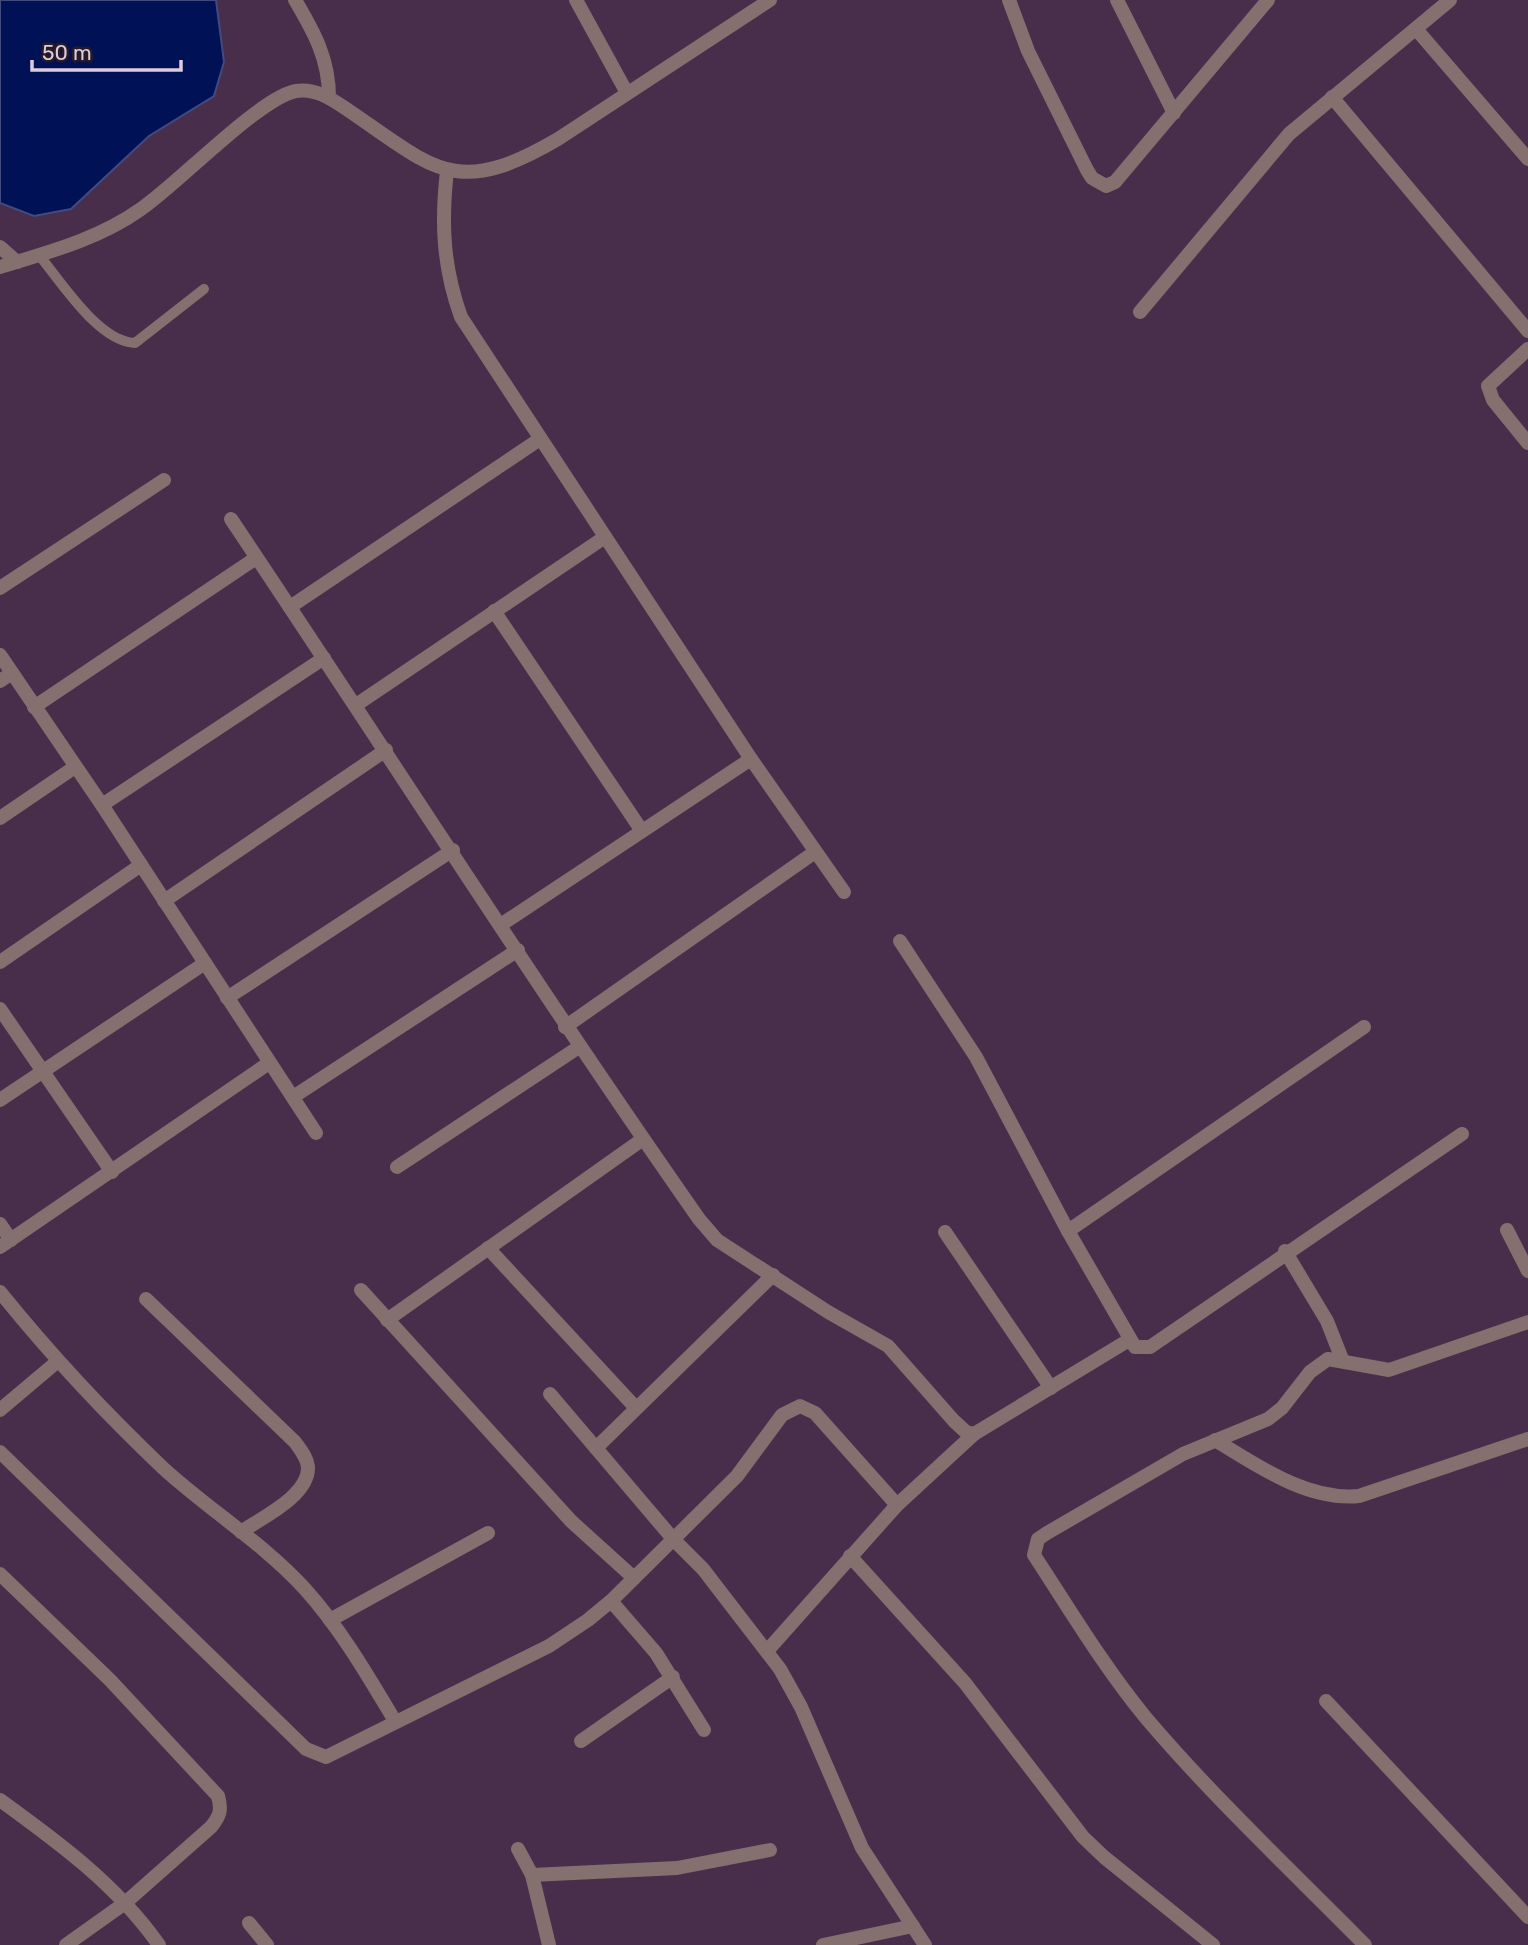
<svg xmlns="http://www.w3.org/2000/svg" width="1528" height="1945" font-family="Rubik,sans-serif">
<rect width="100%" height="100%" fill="#482e4a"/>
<polygon fill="#001255" stroke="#424a7e" stroke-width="2" points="0,0 216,0 224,62 214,96 149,136 71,209 34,216 0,203"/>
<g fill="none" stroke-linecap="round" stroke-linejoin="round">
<path stroke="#84706e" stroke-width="10" d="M39 255C61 282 99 342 135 343L204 289"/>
<g stroke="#84706e" stroke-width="14">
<path d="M295 0C314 32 329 59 329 97"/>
<polyline points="576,0 627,93"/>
<polyline points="1009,0 1028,51 1087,170 1092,178 1106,186 1115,182 1268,0"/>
<polyline points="1117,0 1174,113"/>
<polyline points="1416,29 1528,159"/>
<polyline points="1332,97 1528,331"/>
<path d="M447 171C441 223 443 267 461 317L751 759 844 892"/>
<polyline points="0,247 17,262"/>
<polyline points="1140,312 1289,134 1450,0"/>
<polyline points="1528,349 1488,386 1493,400 1528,443"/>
<path d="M231 519C387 752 538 989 699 1219L717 1240 828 1312 888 1346 954 1421 966 1432 974 1434 1129 1340"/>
<polyline points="0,588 164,480"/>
<polyline points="290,607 540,439"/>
<polyline points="494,611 642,831"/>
<polyline points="0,655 102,805 316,1133"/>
<polyline points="0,681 12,673"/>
<polyline points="356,705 605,537"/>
<polyline points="34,707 256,558"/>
<polyline points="102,805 324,658"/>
<polyline points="0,818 75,767"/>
<polyline points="164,901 386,750"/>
<polyline points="502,924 751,759"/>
<polyline points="900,941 976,1057 1068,1231 1135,1347 1150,1347 1462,1134"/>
<polyline points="0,962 141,865"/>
<polyline points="227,998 453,850"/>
<polyline points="0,1009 112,1172"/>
<polyline points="565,1027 815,852"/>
<polyline points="293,1097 518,950"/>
<polyline points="0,1100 205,963"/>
<polyline points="397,1167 579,1047"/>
<polyline points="0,1224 11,1240"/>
<polyline points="1507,1230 1528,1271"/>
<polyline points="1068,1231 1364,1027"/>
<polyline points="945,1232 1051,1388"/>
<polyline points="0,1247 269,1063"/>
<polyline points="488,1248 636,1408"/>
<polyline points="1285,1251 1327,1321 1342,1359"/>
<polyline points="361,1290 571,1521 634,1578"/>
<path d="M0 1292C50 1354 105 1413 163 1468 209 1510 263 1543 305 1589 341 1629 368 1676 395 1721"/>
<path d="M146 1299 295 1442C300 1449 307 1457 308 1467 309 1496 261 1518 241 1532"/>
<polyline points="387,1320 643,1139"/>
<polyline points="550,1394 674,1540 703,1569 780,1669 801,1707 862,1848 925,1945"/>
<polyline points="0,1410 58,1361"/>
<path d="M1215 1440C1258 1466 1307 1501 1359 1496L1528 1439"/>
<polyline points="596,1448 773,1275"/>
<polyline points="0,1452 306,1749 326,1757 549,1646 588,1620 611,1601 737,1476 782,1415 800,1406 815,1413 897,1505"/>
<polyline points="850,1556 965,1683 1083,1837 1104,1857 1213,1945"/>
<path d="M0 1574 110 1680 218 1796C222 1810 220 1816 211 1827L125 1903 66 1945"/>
<polyline points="611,1601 656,1653 704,1730"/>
<polyline points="330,1620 488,1533"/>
<polyline points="767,1651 897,1505 974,1434"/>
<polyline points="1326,1701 1528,1917"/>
<polyline points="581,1741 673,1677"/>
<path d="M0 1800C58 1842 117 1885 159 1945"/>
<polyline points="518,1849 532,1875 549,1945"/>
<polyline points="532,1875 677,1868 770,1850"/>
<polyline points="249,1923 267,1945"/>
<polyline points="823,1945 913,1926"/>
<path d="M1365 1945C1291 1870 1214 1798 1146 1718 1104 1667 1070 1610 1034 1555L1038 1539 1047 1533 1183 1454 1268 1419 1282 1408 1310 1372 1328 1359 1389 1370 1528 1322"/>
</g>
<path stroke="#84706e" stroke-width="14" d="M0 267C49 252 99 239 141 209 178 184 259 98 296 91 315 88 330 98 345 108 434 168 454 200 558 139L770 0"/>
</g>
<path d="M32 60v10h149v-10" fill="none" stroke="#dcccdd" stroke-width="3.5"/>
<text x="42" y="60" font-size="21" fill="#dcccdd" stroke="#271b28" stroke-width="5" paint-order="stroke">50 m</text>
</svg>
